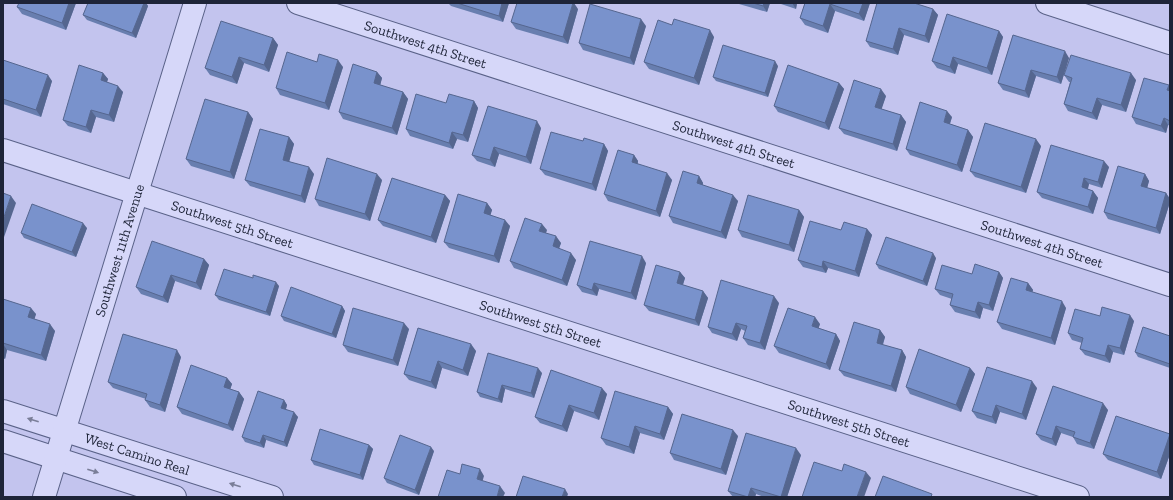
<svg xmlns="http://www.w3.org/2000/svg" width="1173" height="500" font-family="'Zilla Slab',serif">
<rect width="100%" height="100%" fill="#c3c4ee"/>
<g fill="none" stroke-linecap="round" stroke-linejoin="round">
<g stroke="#5a6288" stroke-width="24">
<g id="minor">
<path id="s1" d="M298 3 1170 285"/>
<polyline points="1047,3 1170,43"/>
<path id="s2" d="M3 150 1078 497"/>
<path id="s3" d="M3 411 272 497"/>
<polyline points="3,441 175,497"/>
<path id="s4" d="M44 497 195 3"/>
</g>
</g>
<use href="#minor" stroke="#d6d7f9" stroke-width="22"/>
</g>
<g fill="#687eaf">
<polygon points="76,3 66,30 22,14 17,7"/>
<polygon points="88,3 146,3 148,6 136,38 87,20 83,15"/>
<polygon points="448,3 509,3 503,22 451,6"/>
<polygon points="739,3 770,3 767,12 739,4"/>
<polygon points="778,3 797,3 796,9"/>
<polygon points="805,3 870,3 864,21 835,11 828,33 805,25 800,18"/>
<polygon points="578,9 568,44 516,29 511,22"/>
<polygon points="933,9 938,15 929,43 904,35 898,55 870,47 866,41"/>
<polygon points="672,25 714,37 699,85 649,69 644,62"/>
<polygon points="646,26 634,65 583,50 579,43"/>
<polygon points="999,31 1003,37 992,75 958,64 955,74 937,68 932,61"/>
<polygon points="1013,35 1069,58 1061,84 1036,76 1029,98 1003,90 998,83"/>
<polygon points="273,38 278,45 269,72 244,63 237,84 210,75 205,68"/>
<polygon points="3,60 52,81 41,117 3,104"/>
<polygon points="317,62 343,67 329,110 280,95 276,88"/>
<polygon points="778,66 768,97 716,81 713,77"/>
<polygon points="377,72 382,78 380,85 403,92 408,99 397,135 343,119 339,112"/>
<polygon points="103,73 108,79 107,82 123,92 114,122 96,117 91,133 68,126 63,120"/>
<polygon points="1064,75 1136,80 1126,112 1102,105 1097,120 1068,111 1064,104 1070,82 1069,82"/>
<polygon points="839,83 844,89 829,130 778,112 774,106"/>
<polygon points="1170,87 1170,126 1168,125 1166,133 1136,124 1132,117"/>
<polygon points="886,96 881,109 901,115 906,122 897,151 844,134 839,128"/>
<polygon points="474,101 478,108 468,142 457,139 453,149 410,136 406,129 446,103"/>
<polygon points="248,112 253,119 234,179 191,166 186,159"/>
<polygon points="952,117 950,124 968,130 973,137 962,172 910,155 906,149"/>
<polygon points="541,128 531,164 499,154 495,167 477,161 472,155"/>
<polygon points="289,137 294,144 289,161 314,174 305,203 250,186 245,180"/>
<polygon points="583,141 604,144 608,151 596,191 545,175 540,169"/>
<polygon points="1041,146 1026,193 975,177 970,171"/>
<polygon points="634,155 638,161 638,164 672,180 660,217 608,201 604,194"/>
<polygon points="1109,167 1102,188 1089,184 1088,189 1093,191 1098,198 1093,214 1042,198 1037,192"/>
<polygon points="1145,174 1149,181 1147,188 1166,193 1170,199 1170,202 1160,234 1108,219 1104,212"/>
<polygon points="699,176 703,183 703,185 738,201 726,239 673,223 669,216"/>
<polygon points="382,180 370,221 319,206 315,199"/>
<polygon points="445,195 450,201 436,243 383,226 378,220"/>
<polygon points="487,203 492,210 490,215 510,226 499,263 449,248 444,242"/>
<polygon points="799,210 804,217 794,252 742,237 738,230"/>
<polygon points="87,228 76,257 24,238 21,233"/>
<polygon points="867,229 872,235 859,277 828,268 826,273 803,267 798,260"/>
<polygon points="547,230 546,233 561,243 559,249 576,260 567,286 514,268 510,261"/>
<polygon points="936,258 927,286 879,269 876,264"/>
<polygon points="204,259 209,265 201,290 175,281 168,303 141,294 136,287"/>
<polygon points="646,263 636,300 599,289 597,296 582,292 577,285"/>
<polygon points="680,272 685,278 683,285 703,291 708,298 699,326 649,311 644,305"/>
<polygon points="999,272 1003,278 993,311 983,308 980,319 955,312 950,305 952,299 940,295 935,289 972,274"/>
<polygon points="253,278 279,286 270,316 219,300 215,295"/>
<polygon points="1028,283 1033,290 1032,292 1066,308 1055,345 1002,329 997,322"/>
<polygon points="3,299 36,314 34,319 55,331 46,361 7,350 5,359 3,358"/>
<polygon points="779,303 765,350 748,345 743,338 745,331 741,329 737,341 712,333 708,327"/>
<polygon points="342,306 345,311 336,338 284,321 281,316"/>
<polygon points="1100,316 1134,321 1124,355 1113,352 1110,363 1085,355 1080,349 1082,343 1072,340 1068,333"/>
<polygon points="820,324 818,328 836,334 840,341 830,370 779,353 774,346"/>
<polygon points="418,328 476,351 468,376 442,368 436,389 409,380 404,374"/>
<polygon points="409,329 398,366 348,352 343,345"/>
<polygon points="880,330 885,337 883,345 902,350 906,357 896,392 844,376 839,370"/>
<polygon points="1170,336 1170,368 1138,357 1135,352"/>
<polygon points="181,357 165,412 150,407 145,400 146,399 113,388 108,382"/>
<polygon points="970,368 975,374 961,412 910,394 906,387"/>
<polygon points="551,370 607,394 599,420 574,411 567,432 540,423 535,417"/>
<polygon points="542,373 534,398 505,389 502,403 480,397 477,392"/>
<polygon points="227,378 232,384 230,389 239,392 244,399 233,431 182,414 177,407"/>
<polygon points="1053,386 1108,410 1094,449 1077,444 1073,437 1061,433 1056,446 1041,440 1036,434"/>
<polygon points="1037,388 1026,420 1000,412 996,424 977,418 972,411"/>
<polygon points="284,400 287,405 286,409 298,417 287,447 266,440 264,448 245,442 242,437"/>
<polygon points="668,407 673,414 664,440 640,433 634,454 606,445 601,438"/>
<polygon points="1170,435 1170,454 1161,479 1108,460 1103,454"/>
<polygon points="738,436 726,475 674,460 670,453"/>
<polygon points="369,445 373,449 363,480 314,465 311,460"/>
<polygon points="434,451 419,495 387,483 384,478"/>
<polygon points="801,455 787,497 764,497 756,494 755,497 733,497 728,491"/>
</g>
<g fill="#55668f">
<polygon points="69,3 76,3 66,30 62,23"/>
<polygon points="144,3 146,3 148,6 136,38 132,33"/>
<polygon points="502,3 509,3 503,22 499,16"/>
<polygon points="573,3 574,3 578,9 568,44 563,37"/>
<polygon points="764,3 770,3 767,12 763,6"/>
<polygon points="792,3 797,3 796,9"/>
<polygon points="863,3 870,3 864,21 859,14"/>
<polygon points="830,4 835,11 828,33 823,26"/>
<polygon points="933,9 938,15 929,43 925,36"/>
<polygon points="641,19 646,26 634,65 630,58"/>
<polygon points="899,28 904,35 898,55 893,49"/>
<polygon points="710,30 714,37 699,85 694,78"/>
<polygon points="999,31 1003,37 992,75 987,68"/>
<polygon points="273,38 278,45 269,72 264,65"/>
<polygon points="1065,51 1069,58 1061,84 1057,77"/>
<polygon points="239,57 244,63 237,84 232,77"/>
<polygon points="953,57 958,64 955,74 950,67"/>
<polygon points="338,60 343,67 329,110 325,103"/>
<polygon points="775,61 778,66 768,97 765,93"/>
<polygon points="1031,70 1036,76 1029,98 1025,91"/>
<polygon points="377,72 382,78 379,90 374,83"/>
<polygon points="103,73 108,79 105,87 101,80"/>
<polygon points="1131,73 1136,80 1126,112 1121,105"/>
<polygon points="48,75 52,81 41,117 36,110"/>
<polygon points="839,83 844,89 829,130 825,123"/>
<polygon points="1169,85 1170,87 1170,94 1167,90"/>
<polygon points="118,86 123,92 114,122 109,115"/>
<polygon points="881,89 886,96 880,114 875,107"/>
<polygon points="403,92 408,99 397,135 392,128"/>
<polygon points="1097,98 1102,105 1097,120 1092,113"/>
<polygon points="474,101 478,108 468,142 463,135"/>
<polygon points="91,110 96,117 91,133 86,127"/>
<polygon points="947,111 952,117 948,129 944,122"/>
<polygon points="248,112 253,119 234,179 230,172"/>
<polygon points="901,115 906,122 897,151 893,144"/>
<polygon points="1164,118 1168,125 1166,133 1161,126"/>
<polygon points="537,121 541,128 531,164 526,157"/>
<polygon points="968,130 973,137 962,172 957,165"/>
<polygon points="452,132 457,139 453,149 449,143"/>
<polygon points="289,137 294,144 288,166 283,160"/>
<polygon points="1036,139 1041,146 1026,193 1021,187"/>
<polygon points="604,144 608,151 596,191 592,184"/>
<polygon points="494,147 499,154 495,167 490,160"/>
<polygon points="634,155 638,161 636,168 632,162"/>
<polygon points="1104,161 1109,167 1102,188 1098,182"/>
<polygon points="309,167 314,174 305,203 301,196"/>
<polygon points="667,173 672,180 660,217 656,211"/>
<polygon points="377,174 382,180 370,221 365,214"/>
<polygon points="1145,174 1149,181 1146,192 1141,186"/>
<polygon points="699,176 703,183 701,190 697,183"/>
<polygon points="1084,178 1089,184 1086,194 1082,187"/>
<polygon points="1093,191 1098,198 1093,214 1088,207"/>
<polygon points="1166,193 1170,199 1170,202 1160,234 1156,228"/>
<polygon points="445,195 450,201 436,243 431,237"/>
<polygon points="733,195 738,201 726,239 721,232"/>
<polygon points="11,196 16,203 3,240 3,220"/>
<polygon points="487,203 492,210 489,220 484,213"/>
<polygon points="799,210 804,217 794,252 789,245"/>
<polygon points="505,220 510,226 499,263 494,256"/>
<polygon points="83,223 87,228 76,257 72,252"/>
<polygon points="542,224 547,230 544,237 539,231"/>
<polygon points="867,229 872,235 859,277 855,271"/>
<polygon points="556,236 561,243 557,253 553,246"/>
<polygon points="571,253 576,260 567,286 562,280"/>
<polygon points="933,253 936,258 927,286 923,281"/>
<polygon points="642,256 646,263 636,300 631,293"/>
<polygon points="204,259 209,265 201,290 196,283"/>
<polygon points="823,261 828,268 826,273 822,267"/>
<polygon points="680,272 685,278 681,290 677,283"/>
<polygon points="999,272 1003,278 993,311 989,305"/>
<polygon points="171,275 175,281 168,303 163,297"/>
<polygon points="276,282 279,286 270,316 266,312"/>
<polygon points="594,283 599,289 597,296 592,290"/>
<polygon points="1028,283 1033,290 1031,297 1026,290"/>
<polygon points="703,291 708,298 699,326 695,320"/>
<polygon points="774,296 779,303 765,350 760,343"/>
<polygon points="1062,301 1066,308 1055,345 1051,338"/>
<polygon points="978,302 983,308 980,319 975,312"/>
<polygon points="342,306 345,311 336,338 332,334"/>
<polygon points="31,308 36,314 33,324 28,317"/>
<polygon points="1130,315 1134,321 1124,355 1120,348"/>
<polygon points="815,317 820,324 817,333 812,326"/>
<polygon points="404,323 409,329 398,366 393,360"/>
<polygon points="736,323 741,329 737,341 732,334"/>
<polygon points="50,324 55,331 46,361 41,355"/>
<polygon points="880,330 885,337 881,349 877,343"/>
<polygon points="836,334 840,341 830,370 826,364"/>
<polygon points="3,344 7,350 5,359 3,356"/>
<polygon points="471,344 476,351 468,376 463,370"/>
<polygon points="1108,345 1113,352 1110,363 1105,356"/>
<polygon points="177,350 181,357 165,412 160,405"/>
<polygon points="902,350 906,357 896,392 891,386"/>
<polygon points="438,361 442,368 436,389 431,382"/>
<polygon points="538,368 542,373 534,398 531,393"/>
<polygon points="970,368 975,374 961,412 956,405"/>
<polygon points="227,378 232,384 229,393 224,387"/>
<polygon points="1032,381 1037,388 1026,420 1022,414"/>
<polygon points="502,385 505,389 502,403 498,399"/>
<polygon points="602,388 607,394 599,420 594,413"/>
<polygon points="239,392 244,399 233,431 228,425"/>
<polygon points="284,400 287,405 285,412 281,408"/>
<polygon points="1103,403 1108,410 1094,449 1090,443"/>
<polygon points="569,405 574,411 567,432 562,426"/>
<polygon points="996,405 1000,412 996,424 992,417"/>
<polygon points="668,407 673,414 664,440 660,434"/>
<polygon points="294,412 298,417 287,447 284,442"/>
<polygon points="635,426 640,433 634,454 629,447"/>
<polygon points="1056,426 1061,433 1056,446 1052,439"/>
<polygon points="733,430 738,436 726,475 721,469"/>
<polygon points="1170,434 1170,454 1161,479 1157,472"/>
<polygon points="263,435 266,440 264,448 260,443"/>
<polygon points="369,445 373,449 363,480 360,475"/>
<polygon points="431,447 434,451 419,495 415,490"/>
<polygon points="796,448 801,455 787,497 781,497"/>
<polygon points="480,469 484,476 481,486 477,479"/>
<polygon points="866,472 871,478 864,497 857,497"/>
<polygon points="500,486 505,493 503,497 497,497"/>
<polygon points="751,488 756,494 755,497 748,497"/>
<polygon points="565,489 568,494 567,497 562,497"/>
</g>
<g fill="#7992cc" stroke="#55668f">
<polygon points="19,3 69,3 62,23 17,7"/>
<polygon points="88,3 144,3 132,33 83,15"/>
<polygon points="457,3 502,3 499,16"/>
<polygon points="517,3 573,3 563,37 511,22"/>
<polygon points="753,3 764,3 763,6"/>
<polygon points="805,3 863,3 859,14 830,4 823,26 800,18"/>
<polygon points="877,3 914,3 933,9 925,36 899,28 893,49 866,41"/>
<polygon points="590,4 641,19 630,58 579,43"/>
<polygon points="947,14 999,31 987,68 953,57 950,67 932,61"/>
<polygon points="674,19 710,30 694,78 644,62 658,20 672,25"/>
<polygon points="221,21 273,38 264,65 239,57 232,77 205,68"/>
<polygon points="1013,35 1065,51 1057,77 1031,70 1025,91 998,83"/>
<polygon points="723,45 775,61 765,93 713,77"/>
<polygon points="287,52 317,62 319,54 338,60 325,103 276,88"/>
<polygon points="1071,55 1131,73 1121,105 1097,98 1092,113 1064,104 1072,78 1064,75"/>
<polygon points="3,60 48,75 36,110 3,99"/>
<polygon points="353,64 377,72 374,83 403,92 392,128 339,112"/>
<polygon points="79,65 103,73 101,80 118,86 109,115 91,110 86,127 63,120"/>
<polygon points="788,65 839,83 825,123 774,106"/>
<polygon points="1144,78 1169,85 1167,90 1170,91 1170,121 1164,118 1161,126 1132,117"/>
<polygon points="854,80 881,89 875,107 901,115 893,144 839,128"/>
<polygon points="416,94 446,103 449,94 474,101 463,135 452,132 449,143 406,129"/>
<polygon points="205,99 248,112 230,172 186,159"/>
<polygon points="920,102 947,111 944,122 968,130 957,165 906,149"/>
<polygon points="488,106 537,121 526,157 494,147 490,160 472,155"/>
<polygon points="985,123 1036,139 1021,187 970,171"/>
<polygon points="260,129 289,137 283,160 309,167 301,196 245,180"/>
<polygon points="551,132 583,141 584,138 604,144 592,184 540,169"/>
<polygon points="1051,145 1104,161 1098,182 1084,178 1082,187 1093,191 1088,207 1037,192"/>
<polygon points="618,150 634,155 632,162 667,173 656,211 604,194"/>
<polygon points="327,158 377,174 365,214 315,199"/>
<polygon points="1118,166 1145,174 1141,186 1166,193 1156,228 1104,212"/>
<polygon points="683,171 699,176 697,183 733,195 721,232 669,216"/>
<polygon points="392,178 445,195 431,237 378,220"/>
<polygon points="3,193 11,196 3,220"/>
<polygon points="458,194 487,203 484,213 505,220 494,256 444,242"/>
<polygon points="748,195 799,210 789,245 738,230"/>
<polygon points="32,204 83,223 72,252 21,233"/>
<polygon points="525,218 542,224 539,231 556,236 553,246 571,253 562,280 510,261"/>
<polygon points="810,221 841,230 844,222 867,229 855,271 823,261 822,267 798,260"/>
<polygon points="886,237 933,253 923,281 876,264"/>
<polygon points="152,241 204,259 196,283 171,275 163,297 136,287"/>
<polygon points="590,241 642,256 631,293 594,283 592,290 577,285"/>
<polygon points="975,264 999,272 989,305 978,302 975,312 950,305 953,294 935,289 942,265 972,274"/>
<polygon points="656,265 680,272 677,283 703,291 695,320 644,305"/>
<polygon points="224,269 253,278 253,275 276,282 266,312 215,295"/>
<polygon points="1011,278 1028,283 1026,290 1062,301 1051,338 997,322"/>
<polygon points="721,280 774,296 760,343 743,338 747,326 736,323 732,334 708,327"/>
<polygon points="291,287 342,306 332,334 281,316"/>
<polygon points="3,299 31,308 28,317 50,324 41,355 3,343"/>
<polygon points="1102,307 1130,315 1120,348 1108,345 1105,356 1080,349 1083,338 1068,333 1075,309 1100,316"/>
<polygon points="353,308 404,323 393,360 343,345"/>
<polygon points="788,308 815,317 812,326 836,334 826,364 774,346"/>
<polygon points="854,322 880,330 877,343 902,350 891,386 839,370"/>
<polygon points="1143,327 1170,336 1170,364 1135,352"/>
<polygon points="418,328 471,344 463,370 438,361 431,382 404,374"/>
<polygon points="123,334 177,350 160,405 145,400 147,394 108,382"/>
<polygon points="919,349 970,368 956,405 906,387"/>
<polygon points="488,353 538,368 531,393 502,385 498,399 477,392"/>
<polygon points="191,365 227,378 224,387 239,392 228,425 177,407"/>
<polygon points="987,367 1032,381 1022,414 996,405 992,417 972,411"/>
<polygon points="551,370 602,388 594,413 569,405 562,426 535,417"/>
<polygon points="1053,386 1103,403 1090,443 1073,437 1075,432 1056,426 1052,439 1036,434"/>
<polygon points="258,391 284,400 281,408 294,412 284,442 263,435 260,443 242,437"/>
<polygon points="615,391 668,407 660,434 635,426 629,447 601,438"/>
<polygon points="682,414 733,430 721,469 670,453"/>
<polygon points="1116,416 1170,434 1157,472 1103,454"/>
<polygon points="320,429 369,445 360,475 311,460"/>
<polygon points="746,433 796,448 781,497 751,488 748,497 728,491"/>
<polygon points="400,435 431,447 415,490 384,478"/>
<polygon points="814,462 842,471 844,464 866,472 857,497 802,497"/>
<polygon points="462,464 480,469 477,479 500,486 497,497 438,497 447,470 460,474"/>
<polygon points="523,476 565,489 562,497 516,497"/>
<polygon points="883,476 932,494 931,497 875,497"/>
</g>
<defs><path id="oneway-solid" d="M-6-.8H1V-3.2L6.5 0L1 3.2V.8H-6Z"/></defs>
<g fill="#7a7e98">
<use href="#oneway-solid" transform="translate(33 420) rotate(-162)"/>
<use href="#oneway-solid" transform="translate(93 471) rotate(18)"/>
<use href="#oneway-solid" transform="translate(235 485) rotate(-162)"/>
</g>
<g text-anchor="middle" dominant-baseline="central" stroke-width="3" stroke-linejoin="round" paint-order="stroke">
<g font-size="14" fill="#1e2438" stroke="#d3d3f5">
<text stroke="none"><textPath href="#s1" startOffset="134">Southwest 4th Street</textPath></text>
<text stroke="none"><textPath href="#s1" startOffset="458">Southwest 4th Street</textPath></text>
<text stroke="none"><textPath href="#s2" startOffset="241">Southwest 5th Street</textPath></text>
<text stroke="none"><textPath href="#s1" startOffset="782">Southwest 4th Street</textPath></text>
<text stroke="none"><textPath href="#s4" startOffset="258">Southwest 11th Avenue</textPath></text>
<text stroke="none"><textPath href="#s2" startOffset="565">Southwest 5th Street</textPath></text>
<text stroke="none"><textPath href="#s2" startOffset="889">Southwest 5th Street</textPath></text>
<text stroke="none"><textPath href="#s3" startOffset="141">West Camino Real</textPath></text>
</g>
</g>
<rect width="1173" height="500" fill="none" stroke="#1e2438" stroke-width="8"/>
</svg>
